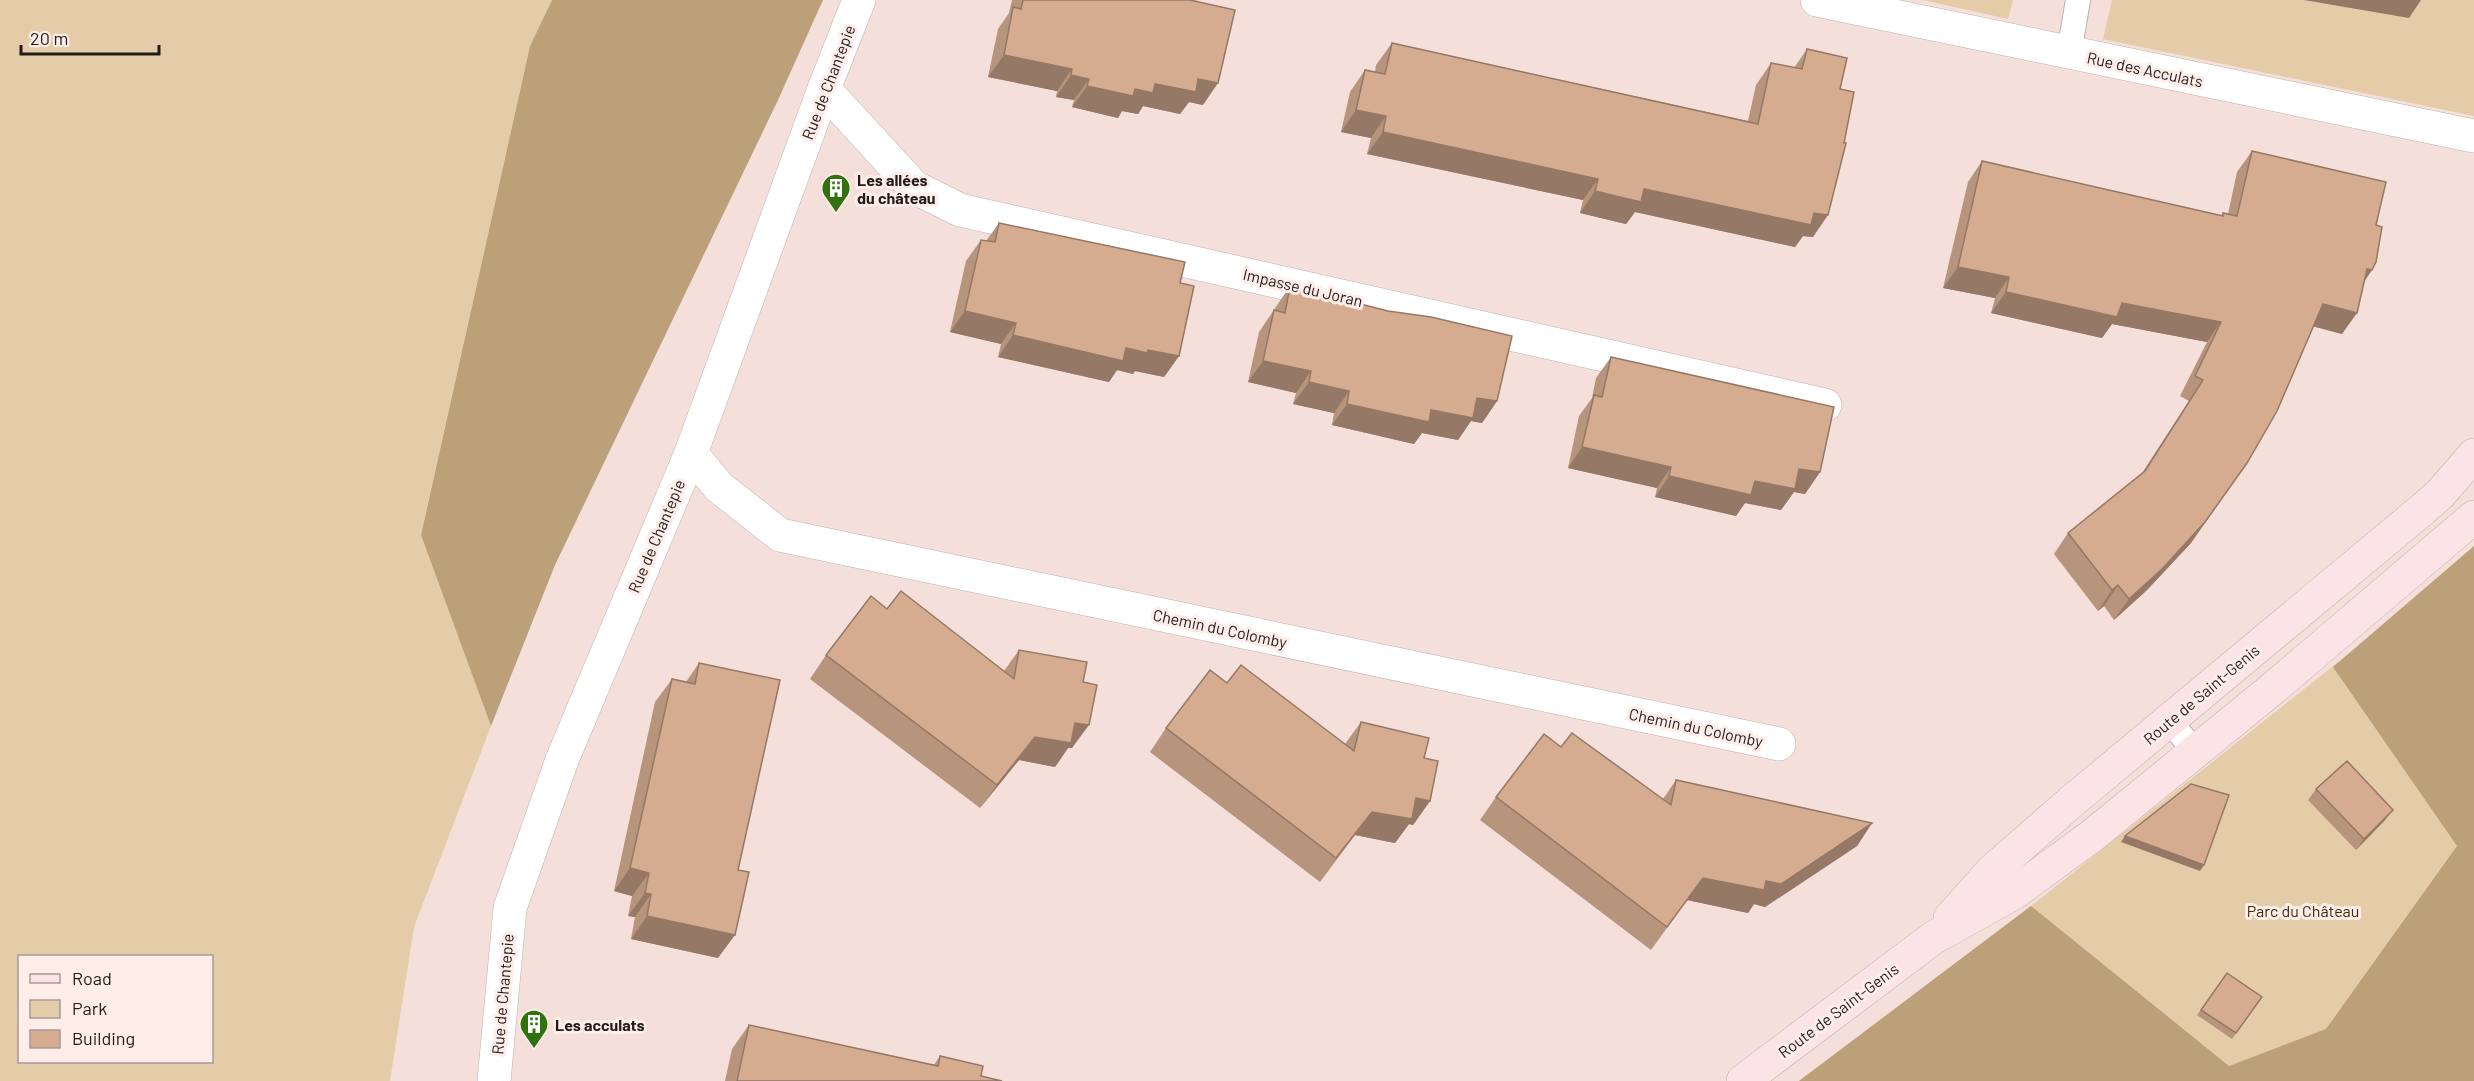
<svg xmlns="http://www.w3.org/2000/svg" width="2474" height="1081" font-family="Barlow,sans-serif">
<rect width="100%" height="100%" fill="#f4dfda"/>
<g fill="#e5cca9" fill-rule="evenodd">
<path d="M0 0H552L530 46 421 534 491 726 414 927 390 1081H0ZM20 956H212V1062H20Z"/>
<polygon points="1923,0 2013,0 2008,19"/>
<polygon points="2112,0 2474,0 2474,116 2103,39"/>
<polygon points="2474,554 2474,1081 1799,1081 2031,906"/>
</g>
<g fill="#bba07a">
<polygon points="552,0 823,0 778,100 555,565 491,726 421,535 530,46"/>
<polygon points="2474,546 2474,1081 1799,1081 2031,906 2229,1066 2326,1029 2457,846 2333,667"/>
</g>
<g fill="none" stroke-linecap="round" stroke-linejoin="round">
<g stroke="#c3afaa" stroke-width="26">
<g id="service">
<polyline points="2069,53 2078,0"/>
<polyline points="2169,720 2195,752"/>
</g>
</g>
<g stroke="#c3afaa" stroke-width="34">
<g id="minor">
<polyline points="1817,0 2474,136"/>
<polyline points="824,89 914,187 960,210 1825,405"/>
<polyline points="691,453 719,487 780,535 1779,744"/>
<polyline points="494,1081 510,908 562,760 691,453 824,89 859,0"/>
</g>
</g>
<g stroke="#c3afaa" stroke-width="34">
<g id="secondary">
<polyline points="1950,918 1992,871 2071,802 2423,509 2440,494 2474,455"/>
<polyline points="1743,1081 1933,938 2014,893 2093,835 2271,690 2474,517"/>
</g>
</g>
<use href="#service" stroke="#fff" stroke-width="24"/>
<use href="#minor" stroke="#fff" stroke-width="33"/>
<use href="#secondary" stroke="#fce3e6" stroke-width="33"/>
</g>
<g fill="#b7947c">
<polygon points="1012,0 1190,0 1203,105 1189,102 1180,114 1143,106 1138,114 1122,111 1118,118 1072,107 1074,100 1056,97 1057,91 988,77 998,29 1009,13"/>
<polygon points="1392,43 1748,121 1756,85 1771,63 1794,68 1807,49 1840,89 1813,237 1803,236 1795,247 1635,212 1626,224 1580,213 1583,200 1367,154 1371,138 1341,132 1350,92 1365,70 1375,72 1376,65"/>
<polygon points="2252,151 2376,225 2364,282 2342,334 2313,326 2191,543 2147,590 2114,620 2104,606 2098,611 2054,554 2068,533 2142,473 2189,401 2180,396 2207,342 2112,324 2102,338 1991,313 1995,298 1943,288 1968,182 1982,161 2221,216 2223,213 2228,214 2237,172"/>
<polygon points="999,223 1180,283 1179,356 1164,377 1135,371 1133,374 1117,370 1109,382 998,357 1001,344 950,332 966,261 981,240 986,241"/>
<polygon points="1290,286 1497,401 1482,423 1471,421 1458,440 1422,433 1414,444 1332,425 1334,413 1293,404 1296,393 1248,382 1259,332"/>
<polygon points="1611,357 1820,472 1805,494 1794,492 1781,510 1745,503 1736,516 1655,497 1657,488 1568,468 1579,416 1592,398 1596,378"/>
<polygon points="887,609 1004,671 1019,650 1083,682 1072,748 1068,748 1055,767 1019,760 980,808 810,679 826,655"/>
<polygon points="699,663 718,958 631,939 635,917 628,916 632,896 614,891 655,702 672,679 686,682"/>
<polygon points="1227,683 1345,744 1361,722 1424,758 1430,801 1413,825 1409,824 1395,843 1355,835 1320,882 1150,752 1166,728"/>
<polygon points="1561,747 1663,799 1676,780 1872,823 1857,846 1765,907 1754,904 1748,913 1687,900 1651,950 1480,820 1496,797"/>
<polygon points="2316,789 2385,820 2356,850 2308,800"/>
<polygon points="2227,973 2262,997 2232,1039 2197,1015"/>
<polygon points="749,1025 934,1065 940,1056 981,1076 1002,1081 725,1081 732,1049"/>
</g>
<g fill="#957865">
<polygon points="2304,0 2421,0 2409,18"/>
<polygon points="1004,55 1072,69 1057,91 988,77"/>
<polygon points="1071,75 1089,79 1074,100 1056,97"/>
<polygon points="1198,79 1218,83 1203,105 1189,102 1180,114 1143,106 1138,114 1122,111 1118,118 1072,107 1087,86 1135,89 1155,84"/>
<polygon points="1356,110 1386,116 1371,138 1341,132"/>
<polygon points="1383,132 1598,179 1583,200 1367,154"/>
<polygon points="1644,189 1814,213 1828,215 1813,237 1803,236 1795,247 1635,212 1626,224 1580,213 1595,191"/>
<polygon points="1958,267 2009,277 1995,298 1943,288"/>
<polygon points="2367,269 2372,270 2358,291"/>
<polygon points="2006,292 2122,303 2221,322 2207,342 2112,324 2102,338 1991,313"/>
<polygon points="2323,304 2357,313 2342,334 2308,325"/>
<polygon points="965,311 1016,323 1001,344 950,332"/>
<polygon points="1013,335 1148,350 1179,356 1164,377 1135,371 1133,374 1117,370 1109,382 998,357"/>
<polygon points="1263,361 1311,371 1296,393 1248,382"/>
<polygon points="1309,382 1349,391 1334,413 1293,404"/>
<polygon points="1477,398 1497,401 1482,423 1471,421 1458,440 1422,433 1414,444 1332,425 1347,404 1431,410"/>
<polygon points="1582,447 1671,467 1657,488 1568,468"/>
<polygon points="2247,463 2191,543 2147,590 2114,620 2129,599"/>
<polygon points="1799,469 1820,472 1805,494 1794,492 1781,510 1745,503 1736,516 1655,497 1669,476 1755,481"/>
<polygon points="2118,585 2104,606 2098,611 2112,590"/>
<polygon points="1075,723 1089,725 1072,748 1068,748 1055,767 1019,760 980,808 997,785 1035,737"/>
<polygon points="1416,798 1430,801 1413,825 1409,824 1395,843 1355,835 1320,882 1372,812"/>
<polygon points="2393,810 2385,820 2356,850 2364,839"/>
<polygon points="1872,823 1857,846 1765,907 1754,904 1748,913 1687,900 1651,950 1703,878 1766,881"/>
<polygon points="2125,836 2204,865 2200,871 2121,842"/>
<polygon points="630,868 649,873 632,896 614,891"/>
<polygon points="645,893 651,894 635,917 628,916"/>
<polygon points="647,916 735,935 718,958 631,939"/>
</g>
<g fill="#d5ac90" stroke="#957865" stroke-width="1.5">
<polygon points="1023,0 1190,0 1235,10 1218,83 1198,79 1196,92 1155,84 1153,93 1135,89 1133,96 1087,86 1089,79 1071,75 1072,69 1004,55 1013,7 1021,9"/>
<polygon points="1392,43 1758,124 1771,63 1802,69 1807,49 1847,58 1840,89 1854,92 1844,143 1846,143 1828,215 1814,213 1811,225 1644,189 1641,202 1595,191 1598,179 1383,132 1386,116 1356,110 1365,70 1385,74"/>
<polygon points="2252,151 2386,182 2376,225 2382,227 2376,262 2372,270 2367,269 2357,313 2323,304 2277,411 2247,463 2205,522 2162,569 2129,599 2118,585 2112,590 2068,533 2145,471 2203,380 2195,376 2221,322 2122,303 2117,317 2006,292 2009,277 1958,267 1982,161 2223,216 2223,213 2237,216"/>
<polygon points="999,223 1185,262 1180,283 1194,286 1179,356 1148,350 1147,353 1126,348 1123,361 1013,335 1016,323 965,311 981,240 995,242"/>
<polygon points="1290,286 1388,311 1431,317 1512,336 1497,401 1477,398 1473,418 1431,410 1429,422 1347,404 1349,391 1309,382 1311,371 1263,361 1274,310 1285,313"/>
<polygon points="1611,357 1834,407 1820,472 1799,469 1795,489 1755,481 1751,495 1669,476 1671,467 1582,447 1594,395 1602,397"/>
<polygon points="901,591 1014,679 1019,650 1087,662 1083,682 1097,685 1089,725 1075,723 1071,743 1035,737 997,785 826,655 871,596 887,609"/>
<polygon points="699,663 780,680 738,870 749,872 735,935 647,916 651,894 645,893 649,873 630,868 672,679 695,684"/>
<polygon points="1241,665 1354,751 1361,722 1429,738 1424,758 1438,761 1430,801 1416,798 1412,819 1372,812 1336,858 1166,728 1210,670 1227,683"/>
<polygon points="1572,733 1671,805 1676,780 1872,823 1781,884 1766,881 1764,890 1703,878 1667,927 1496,797 1544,734 1561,747"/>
<polygon points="2347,761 2393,810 2364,839 2316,789"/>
<polygon points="2191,784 2229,795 2204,865 2125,836"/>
<polygon points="2227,973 2262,997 2236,1033 2201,1010"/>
<polygon points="749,1025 938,1066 940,1056 983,1066 981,1076 1002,1081 737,1081"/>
</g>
<defs>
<g id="building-pin" transform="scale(1.5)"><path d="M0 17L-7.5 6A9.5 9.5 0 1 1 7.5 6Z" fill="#2f720e" stroke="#feede9"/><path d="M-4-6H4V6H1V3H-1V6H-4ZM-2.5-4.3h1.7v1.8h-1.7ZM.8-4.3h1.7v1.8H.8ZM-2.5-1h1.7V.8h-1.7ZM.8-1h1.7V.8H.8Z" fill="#fff"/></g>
</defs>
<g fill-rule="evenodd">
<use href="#building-pin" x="836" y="188"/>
<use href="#building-pin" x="534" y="1024"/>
</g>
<g text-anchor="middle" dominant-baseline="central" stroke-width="6" stroke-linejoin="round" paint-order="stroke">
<g font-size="16" fill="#221b19" stroke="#feede9">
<text transform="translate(2145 69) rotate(12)">Rue des Acculats</text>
<text transform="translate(828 82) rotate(-69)">Rue de Chantepie</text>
<text transform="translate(1303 287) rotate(13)">Impasse du Joran</text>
<text transform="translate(656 536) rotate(-67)">Rue de Chantepie</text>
<text transform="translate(1220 628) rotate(12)">Chemin du Colomby</text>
<text transform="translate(2201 694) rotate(-40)">Route de Saint-Genis</text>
<text transform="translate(1696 727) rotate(12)">Chemin du Colomby</text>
<text transform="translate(502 994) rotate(-85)">Rue de Chantepie</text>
<text transform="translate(1838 1010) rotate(-37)">Route de Saint-Genis</text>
</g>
<g font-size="16" font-weight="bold" fill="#221b19" stroke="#feede9" text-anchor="start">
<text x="857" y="179">Les allées<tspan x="857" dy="18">du château</tspan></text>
<text x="555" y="1024">Les acculats</text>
</g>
<g font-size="16" fill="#3e2a09" stroke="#feede9">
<text x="2303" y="910">Parc du Château</text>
</g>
</g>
<rect x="18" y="955" width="195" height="108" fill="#feede9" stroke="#a69996" stroke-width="1.5"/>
<rect x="30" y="974" width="30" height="9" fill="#fce3e6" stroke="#a69996" stroke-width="1.5"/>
<text x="72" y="985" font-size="18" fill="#221b19">Road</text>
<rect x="30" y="1000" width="30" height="18" fill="#e5cca9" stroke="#a69996" stroke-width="1.5"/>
<text x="72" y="1015" font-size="18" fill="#221b19">Park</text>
<rect x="30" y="1030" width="30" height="18" fill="#d5ac90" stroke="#a69996" stroke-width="1.5"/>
<text x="72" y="1045" font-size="18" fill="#221b19">Building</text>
<path d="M21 45v9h138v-9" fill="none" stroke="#221b19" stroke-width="3"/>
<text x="30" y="45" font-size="18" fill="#221b19" stroke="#feede9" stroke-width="4.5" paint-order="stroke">20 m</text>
</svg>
